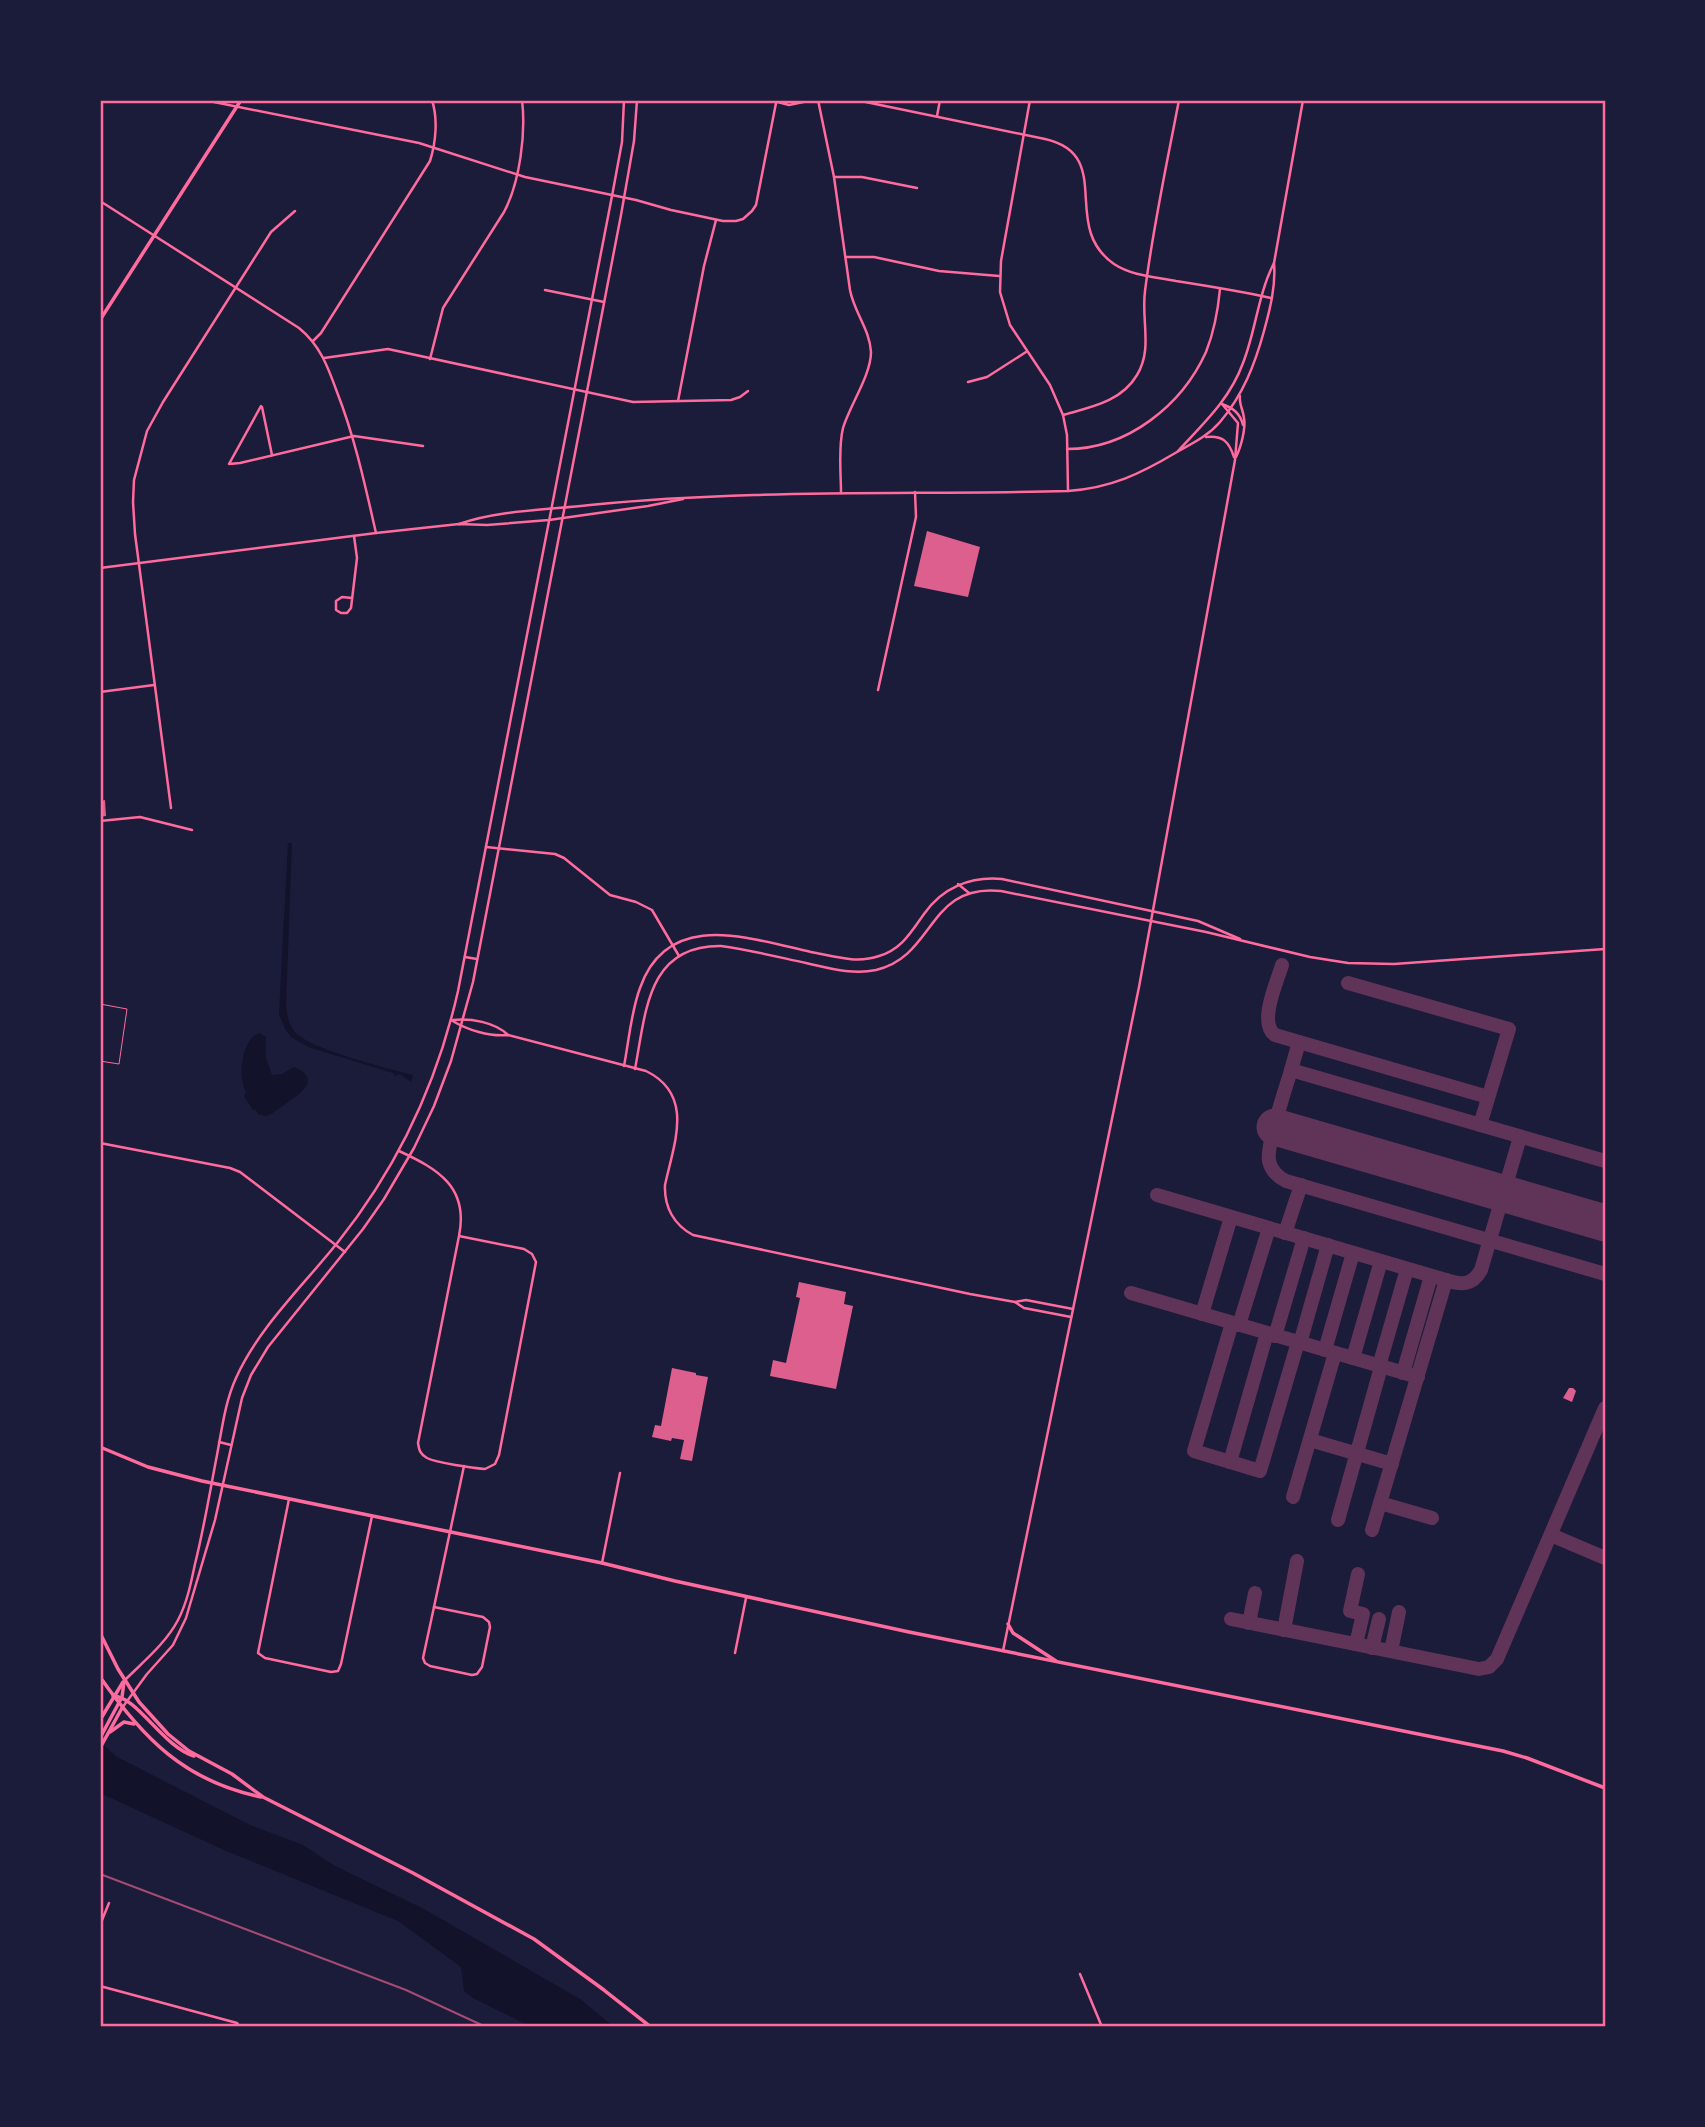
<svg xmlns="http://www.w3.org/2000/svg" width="1705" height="2127" font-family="'Alegreya Sans',sans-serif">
<rect width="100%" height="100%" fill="#1b1b3a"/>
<g fill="#12122b">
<path d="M288 843H292L286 1003C287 1014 288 1025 296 1033 310 1049 389 1069 413 1075L411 1082 400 1074 395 1076 393 1073 308 1047 291 1037 285 1029 279 1014Z"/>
<path d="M260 1033 266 1037V1058L272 1075 282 1074 294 1067C321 1078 303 1092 288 1102 282 1106 275 1112 269 1115 264 1117 263 1115 258 1114L256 1110H253L244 1096 246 1091C237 1078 242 1037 260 1033Z"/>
<polygon points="100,1742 117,1757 250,1825 303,1845 335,1866 424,1909 580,1999 614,2027 532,2027 473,1998 464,1991 461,1967 398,1921 224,1850 100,1793"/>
</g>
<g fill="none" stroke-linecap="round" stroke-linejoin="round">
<g stroke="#603358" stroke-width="14">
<path d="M1282 965C1277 982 1258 1023 1275 1035L1488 1097"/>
<polyline points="1348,983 1509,1029 1480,1125"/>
<polyline points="1291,1070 1299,1042"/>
<path d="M1605 1161 1291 1070C1286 1088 1266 1145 1269 1161 1271 1170 1278 1177 1286 1181L1605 1274"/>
<path d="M1157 1195 1446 1280C1461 1285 1472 1286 1481 1270L1520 1137"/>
<polyline points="1285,1233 1301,1185"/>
<polyline points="1131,1293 1418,1377"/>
<polyline points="1202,1314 1231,1217"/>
<polyline points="1232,1323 1194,1451 1260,1471 1298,1342"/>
<polyline points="1239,1325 1269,1228"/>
<polyline points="1275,1336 1304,1238"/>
<polyline points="1300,1343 1328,1245"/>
<polyline points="1325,1350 1353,1253"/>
<polyline points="1353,1358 1381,1261"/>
<polyline points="1379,1366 1407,1269"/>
<polyline points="1403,1373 1431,1276"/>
<polyline points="1310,1440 1392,1464"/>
<polyline points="1230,1462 1267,1333"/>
<polyline points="1293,1497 1335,1353"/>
<polyline points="1380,1503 1432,1518"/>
<polyline points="1338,1520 1381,1367"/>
<polyline points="1372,1530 1446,1280"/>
<polyline points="1551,1535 1605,1558"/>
<polyline points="1231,1619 1479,1669 1489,1667 1497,1659 1605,1408"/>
<polyline points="1249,1623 1255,1593"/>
<polyline points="1284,1630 1297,1561"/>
<polyline points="1356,1644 1363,1614 1350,1611 1358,1574"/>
<polyline points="1372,1648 1379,1619"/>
<polyline points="1391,1651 1399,1612"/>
</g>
<polyline stroke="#603358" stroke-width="37" points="1275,1127 1605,1223"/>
</g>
<g fill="#dd5f8e">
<polygon points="927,531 980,547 968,597 914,586"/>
<polygon points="105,800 106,816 100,817 100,801"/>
<polygon points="799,1282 846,1292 844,1304 853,1306 836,1389 770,1376 773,1360 786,1363 800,1298 796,1297"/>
<polygon points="672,1368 696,1373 696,1375 708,1377 692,1461 680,1459 684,1440 672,1438 671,1441 652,1437 655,1425 661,1426"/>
<polygon points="1569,1388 1573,1388 1576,1391 1572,1402 1563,1398"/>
</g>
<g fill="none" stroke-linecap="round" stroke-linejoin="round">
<polyline stroke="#ff6b9d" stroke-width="1" points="100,1004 127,1009 119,1064 100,1061"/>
<g stroke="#ff6b9d" stroke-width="2.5">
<polyline points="204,100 419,143 525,177 636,200 671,210 723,221 736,221 743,219 752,211 756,205 776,103"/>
<polyline points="770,100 789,105 813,100"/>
<path d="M818 100 834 177 850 290C854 312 870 330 871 352 871 375 850 405 843 428 838 448 841 473 841 493"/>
<path d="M856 100 1045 139C1116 155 1059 226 1114 264 1132 276 1156 277 1176 281 1208 286 1240 291 1271 298"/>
<polyline points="1030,100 1001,261 1000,292 1010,325 1050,385 1063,415 1067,435 1068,491"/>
<polyline points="937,116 940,100"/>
<polyline points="834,177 862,177 917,188"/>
<polyline points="846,257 874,257 939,271 999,276"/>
<polyline points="545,290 604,302"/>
<path d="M313 341 321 333 430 161C436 142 438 119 432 100"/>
<polyline points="324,358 388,349 633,402 731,400 740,397 748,391"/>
<path d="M430 359 443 308 504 212C520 182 526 133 522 100"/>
<polyline points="968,382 987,377 1026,352"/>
<polyline points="678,401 704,266 716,220"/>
<polyline points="261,406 229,464 240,463 354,436 423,446"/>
<polyline points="262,407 272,455"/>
<path d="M1063 415C1091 407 1121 402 1137 375 1153 349 1141 320 1145 291 1153 227 1167 163 1179 100"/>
<path d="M1067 449C1128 449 1182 405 1206 352 1214 332 1218 310 1220 289"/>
<polyline points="352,598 342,597 336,601 336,610 341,613 347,613 351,608 357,558 354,536"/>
<polyline points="878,690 916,517 915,492"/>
<polyline points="100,692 154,685"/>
<polyline points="171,808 135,534 133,502 134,480 147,431 163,402 271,232 295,211"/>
<polyline points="100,821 140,817 192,830"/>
<polyline points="486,847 555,854 564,858 610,895 636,902 652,910 679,956"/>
<polyline points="958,884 969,893"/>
<path d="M451 1020C467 1030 490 1037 508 1035L646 1071C695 1095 674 1143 665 1185 664 1207 674 1225 693 1235L970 1294 1015 1302 1026 1300 1073 1309"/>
<path d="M453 1020C470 1018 495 1022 508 1035"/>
<path d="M624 1066C629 1040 631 1012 640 988 668 908 751 939 811 952 833 956 856 964 879 956 902 949 911 932 924 914 942 888 970 876 1002 879L1198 921 1240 939"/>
<path d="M635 1069C646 1012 647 945 721 946 750 950 778 957 806 963 829 968 852 975 876 970 936 956 927 883 1001 891L1206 932 1310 957 1348 963 1394 964 1605 949"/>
<polyline points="100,1143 230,1168 240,1172 345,1252"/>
<path d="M399 1151C438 1169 469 1187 459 1236L418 1443C419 1450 420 1454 427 1458 437 1463 473 1468 485 1469L495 1464 499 1455 536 1262 532 1254 524 1249 459 1236"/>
<polyline points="1015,1302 1024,1308 1071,1317"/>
<polyline points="289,1499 258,1653 265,1658 331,1672 338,1671 341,1664 372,1516"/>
<polyline points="602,1563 620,1473"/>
<polygon points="434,1607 483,1617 489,1622 490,1627 482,1667 477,1674 472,1675 430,1666 425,1663 423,1658"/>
<polyline points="434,1607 464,1466"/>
<polyline points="735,1653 746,1598"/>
<polyline points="100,1925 109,1903"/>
<polyline points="1080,1974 1102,2027"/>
<polyline points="100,1986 237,2023 240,2027"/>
<polyline points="1105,2027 1106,2027"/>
</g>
<g stroke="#ff6b9d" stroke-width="2.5">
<path d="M100 201 299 328C320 345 328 367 337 392 355 438 365 485 376 533"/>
<path d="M1222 404C1233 408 1240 413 1243 425"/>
<path d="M1206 437C1223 435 1229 442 1234 457"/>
<path d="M1178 451C1204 423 1230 399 1243 363 1256 330 1258 294 1274 263L1303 100"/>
<path d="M1236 457C1241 447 1246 428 1244 418 1243 409 1239 405 1240 396"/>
<path d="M459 524C500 510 547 510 590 505 749 489 909 495 1068 491 1111 488 1140 474 1177 452 1193 443 1208 436 1220 422 1243 395 1255 364 1264 331 1270 309 1276 286 1274 263"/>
<polyline points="100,568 376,533 459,524 487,525 549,520 648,506 683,499"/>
<polyline points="465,957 477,959"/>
<polyline points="219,1442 231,1445"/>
<polyline points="1003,1651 1139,987 1235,460 1238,423 1222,404"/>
<path d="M126 1679C144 1661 166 1643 178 1620 187 1603 191 1583 195 1564 204 1528 210 1491 217 1455 222 1429 225 1402 236 1378 259 1327 303 1286 338 1242 397 1168 437 1084 458 991L612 196 622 142 624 100"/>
<polyline points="122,1708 147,1674 173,1645 186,1618 215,1520 242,1398 251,1375 268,1347 363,1229 384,1199 414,1148 434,1106 451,1061 473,982 621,215 634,141 637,100"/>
</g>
<g stroke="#ff6b9d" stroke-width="3.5">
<polyline points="100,320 241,100"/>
<polyline points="100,1447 148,1467 202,1481 602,1563 675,1581 909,1632 1503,1751 1527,1758 1605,1788"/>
<polyline points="1008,1624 1013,1633 1056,1661"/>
<polyline points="100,1633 118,1669 139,1702 168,1734 189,1751 232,1774 263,1797 413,1873 534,1939 604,1990 651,2027"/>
<path d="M100 1677C143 1738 184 1781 261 1797"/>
<path d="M113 1696C137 1696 163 1747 194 1756"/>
<polyline points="100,1720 123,1682"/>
<polyline points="110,1732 124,1722 134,1724"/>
<polyline points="100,1738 122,1697 124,1682"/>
<polyline points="100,1748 122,1708"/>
</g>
<polyline stroke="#a44b75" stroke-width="2" points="100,1874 406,1990 486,2027"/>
</g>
<rect width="1705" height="2127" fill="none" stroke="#1b1b3a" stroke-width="203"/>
<rect x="102" y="102" width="1502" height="1923" fill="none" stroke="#ff6b9d" stroke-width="2.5"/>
</svg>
